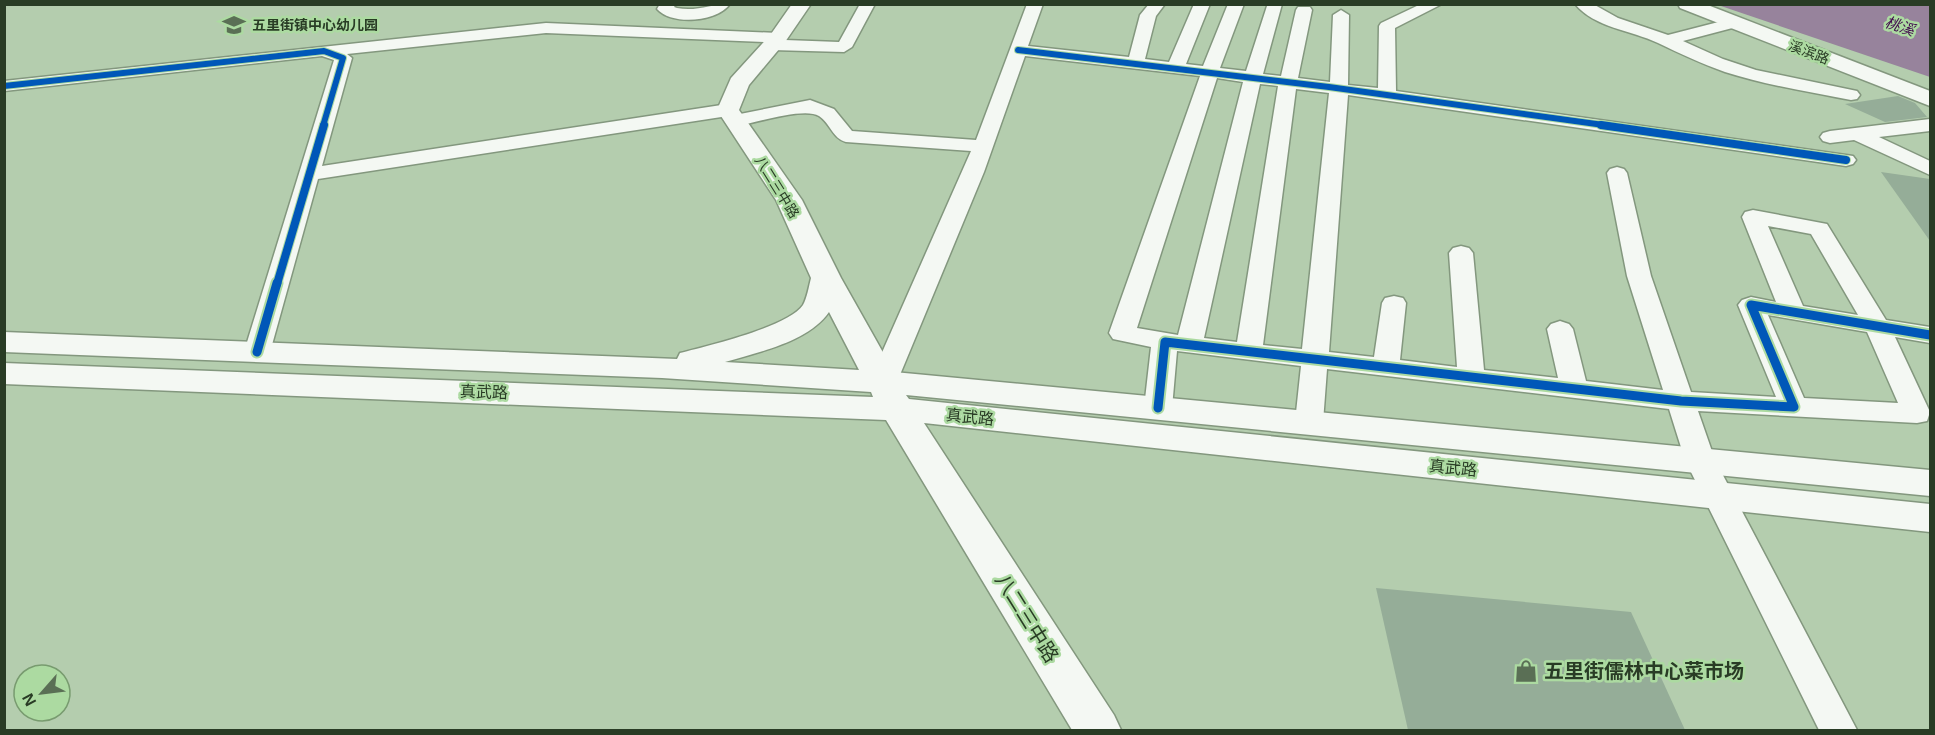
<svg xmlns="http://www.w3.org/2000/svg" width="1935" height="735" font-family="Arial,'Noto Sans SC',sans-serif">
<rect width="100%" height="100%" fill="#b4cdae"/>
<polygon fill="#97839c" points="1718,5 1930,5 1930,77"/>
<g fill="#95ad98">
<polygon points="1898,96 1915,103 1927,117 1885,122 1845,104"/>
<polygon points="1881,172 1930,179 1930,241"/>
<polygon points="1376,588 1631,612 1685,730 1408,730"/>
</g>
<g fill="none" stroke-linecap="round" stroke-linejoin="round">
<g stroke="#83977e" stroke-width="3">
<g id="minor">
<path d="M660 4H676L674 7 677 8C696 12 711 4 730 4 717 22 672 26 657 9Z"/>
<polygon points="860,4 875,4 852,47 844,52 772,50 766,49 764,45 765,42 546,33 347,54 352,58 322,166 728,104 735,106 737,110 735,114 728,116 318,179 270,352 266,358 257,360 248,358 244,352 334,60 322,56 4,91 4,81 546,23 778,33 784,35 786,38 785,40 839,42"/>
<path d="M1027 4H1043L1028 46 1129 57 1140 15 1149 4H1165L1156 16 1145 59 1169 62 1194 4H1210L1186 64 1203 66 1228 4H1244L1220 68 1246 71 1267 6 1282 4 1263 74 1281 76 1296 10 1298 7H1310L1312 10 1298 78 1330 82 1333 15 1341 10 1349 15 1348 85 1378 88 1379 26 1381 23 1421 4H1442L1395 28 1396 91 1853 156 1856 160 1853 164 1846 166 1348 95 1329 352 1374 357 1382 303 1385 298 1394 296 1403 298 1406 303 1400 360 1457 367 1449 253 1453 248 1461 246 1469 248 1473 253 1484 370 1558 378 1547 329 1551 324 1560 321 1569 324 1573 329 1586 381 1663 390 1627 276 1607 173 1610 169 1617 167 1624 169 1627 173 1651 276 1691 392 1776 397 1738 305 1742 300 1751 297 1776 302 1742 217 1745 212 1753 210 1827 224 1886 320 1930 327V343L1895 337 1930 412 1927 421 1917 423 1698 411 1715 460 1857 730H1819L1685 460 1669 409 1327 369 1323 422 1319 429 1309 432 1299 429 1295 422 1301 366 1177 351 1172 408 1168 415 1158 417 1148 415 1144 408 1151 347 1113 339 1109 333 1200 76 1025 56 984 172 897 382 893 388 883 391 873 388 869 382 971 151 846 142C833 139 830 123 819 116 804 107 754 123 735 127L728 125 725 121 728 117 735 115 810 100 834 109 852 131 976 140ZM1217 78 1243 82 1178 335 1137 328ZM1260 84 1278 86 1237 342 1204 338ZM1296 89 1329 93 1302 349 1263 345ZM1768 226 1811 234 1858 315 1803 306ZM1768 315 1867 332 1898 403 1804 398Z"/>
<path d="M1575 4H1593L1618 18 1668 35 1734 18 1740 20 1742 23 1740 26 1683 41 1723 59 1756 70 1857 91 1860 95 1857 99 1851 100C1809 92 1766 85 1725 72 1702 64 1679 53 1658 43 1631 30 1595 28 1575 4Z"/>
<polygon points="1930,119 1930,131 1879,137 1930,161 1930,175 1854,140 1830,143 1823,141 1820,137 1823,133 1830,131"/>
</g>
</g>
<g stroke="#83977e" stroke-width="3">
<g id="major">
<path d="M792 4H811L785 42 749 85 739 110 802 200 841 278 894 372 1930 470V496L906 395 909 399 1930 504V532L924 423 1114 715 1121 730H1072L886 420 4 384V363L873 397 871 392 662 378 4 352V332L677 359 680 353C707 346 788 327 803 305 807 298 809 286 811 278L776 200 717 110 731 78 771 34ZM829 312 859 370 725 362C759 352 808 342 829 312Z"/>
<polygon points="1678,4 1705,4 1930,91 1930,106 1680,8"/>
</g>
</g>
<use href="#minor" fill="#f4f8f3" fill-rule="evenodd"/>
<use href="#major" fill="#f4f8f3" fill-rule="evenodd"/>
<g stroke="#acdaa1" stroke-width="8">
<g id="cycleway-far2">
<polyline points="1018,50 1329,87 1611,126"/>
<polyline points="4,86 324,51 343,58 323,126"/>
</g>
</g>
<g stroke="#acdaa1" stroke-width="10">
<g id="cycleway-far1">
<polyline points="1601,125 1846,160"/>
<polyline points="277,284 324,125"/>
</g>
</g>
<g stroke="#acdaa1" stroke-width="13">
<g id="cycleway">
<polyline points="257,352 277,283"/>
<polyline points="1158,408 1165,342 1681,401 1794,407 1751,305 1930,335"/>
</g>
</g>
<use href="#cycleway-far2" stroke="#0057b8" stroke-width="6"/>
<use href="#cycleway-far1" stroke="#0057b8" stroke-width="8"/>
<use href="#cycleway" stroke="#0057b8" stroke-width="9"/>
</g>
<defs>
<g id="school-bare" transform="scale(1.8)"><path d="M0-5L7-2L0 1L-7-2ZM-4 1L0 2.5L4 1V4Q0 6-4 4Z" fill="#5a6f55" stroke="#acdaa1" stroke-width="2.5" paint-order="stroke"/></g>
<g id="shop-bare" transform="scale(1.8)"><path d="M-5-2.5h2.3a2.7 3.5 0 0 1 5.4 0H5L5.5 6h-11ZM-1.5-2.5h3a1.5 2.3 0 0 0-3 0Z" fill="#5a6f55" stroke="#acdaa1" stroke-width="2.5" paint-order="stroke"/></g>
</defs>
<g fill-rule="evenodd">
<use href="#school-bare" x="234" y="25"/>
<use href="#shop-bare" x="1526" y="671"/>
</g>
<g text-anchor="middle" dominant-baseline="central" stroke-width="5" stroke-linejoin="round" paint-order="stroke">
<g font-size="14" font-weight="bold" fill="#293c25" stroke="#acdaa1" text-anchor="start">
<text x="252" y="25">五里街镇中心幼儿园</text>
</g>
<g font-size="14" fill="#293c25" stroke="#acdaa1">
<text transform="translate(1809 52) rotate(21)">溪滨路</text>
<text transform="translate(777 187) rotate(58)">八二三中路</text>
</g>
<g font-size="15" font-style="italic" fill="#410a4d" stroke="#acdaa1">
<text transform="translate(1900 26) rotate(18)">桃溪</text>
</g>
<g font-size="16" fill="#293c25" stroke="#acdaa1">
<text transform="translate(484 392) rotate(2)">真武路</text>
<text transform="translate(970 417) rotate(6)">真武路</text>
<text transform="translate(1453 468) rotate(6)">真武路</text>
</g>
<g font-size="20" fill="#293c25" stroke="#acdaa1">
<text transform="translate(1027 618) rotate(58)">八二三中路</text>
</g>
<g font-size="20" font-weight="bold" fill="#293c25" stroke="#acdaa1" text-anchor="start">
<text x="1544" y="671">五里街儒林中心菜市场</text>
</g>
</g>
<rect width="1935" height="735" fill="none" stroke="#293c25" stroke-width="12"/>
<g transform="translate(42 693) rotate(242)"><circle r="28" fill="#acdaa1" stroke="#789b6f" stroke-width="1.5"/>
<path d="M0-4.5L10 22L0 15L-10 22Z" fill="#5a6f55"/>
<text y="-9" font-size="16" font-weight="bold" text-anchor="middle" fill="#293c25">N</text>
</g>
</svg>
